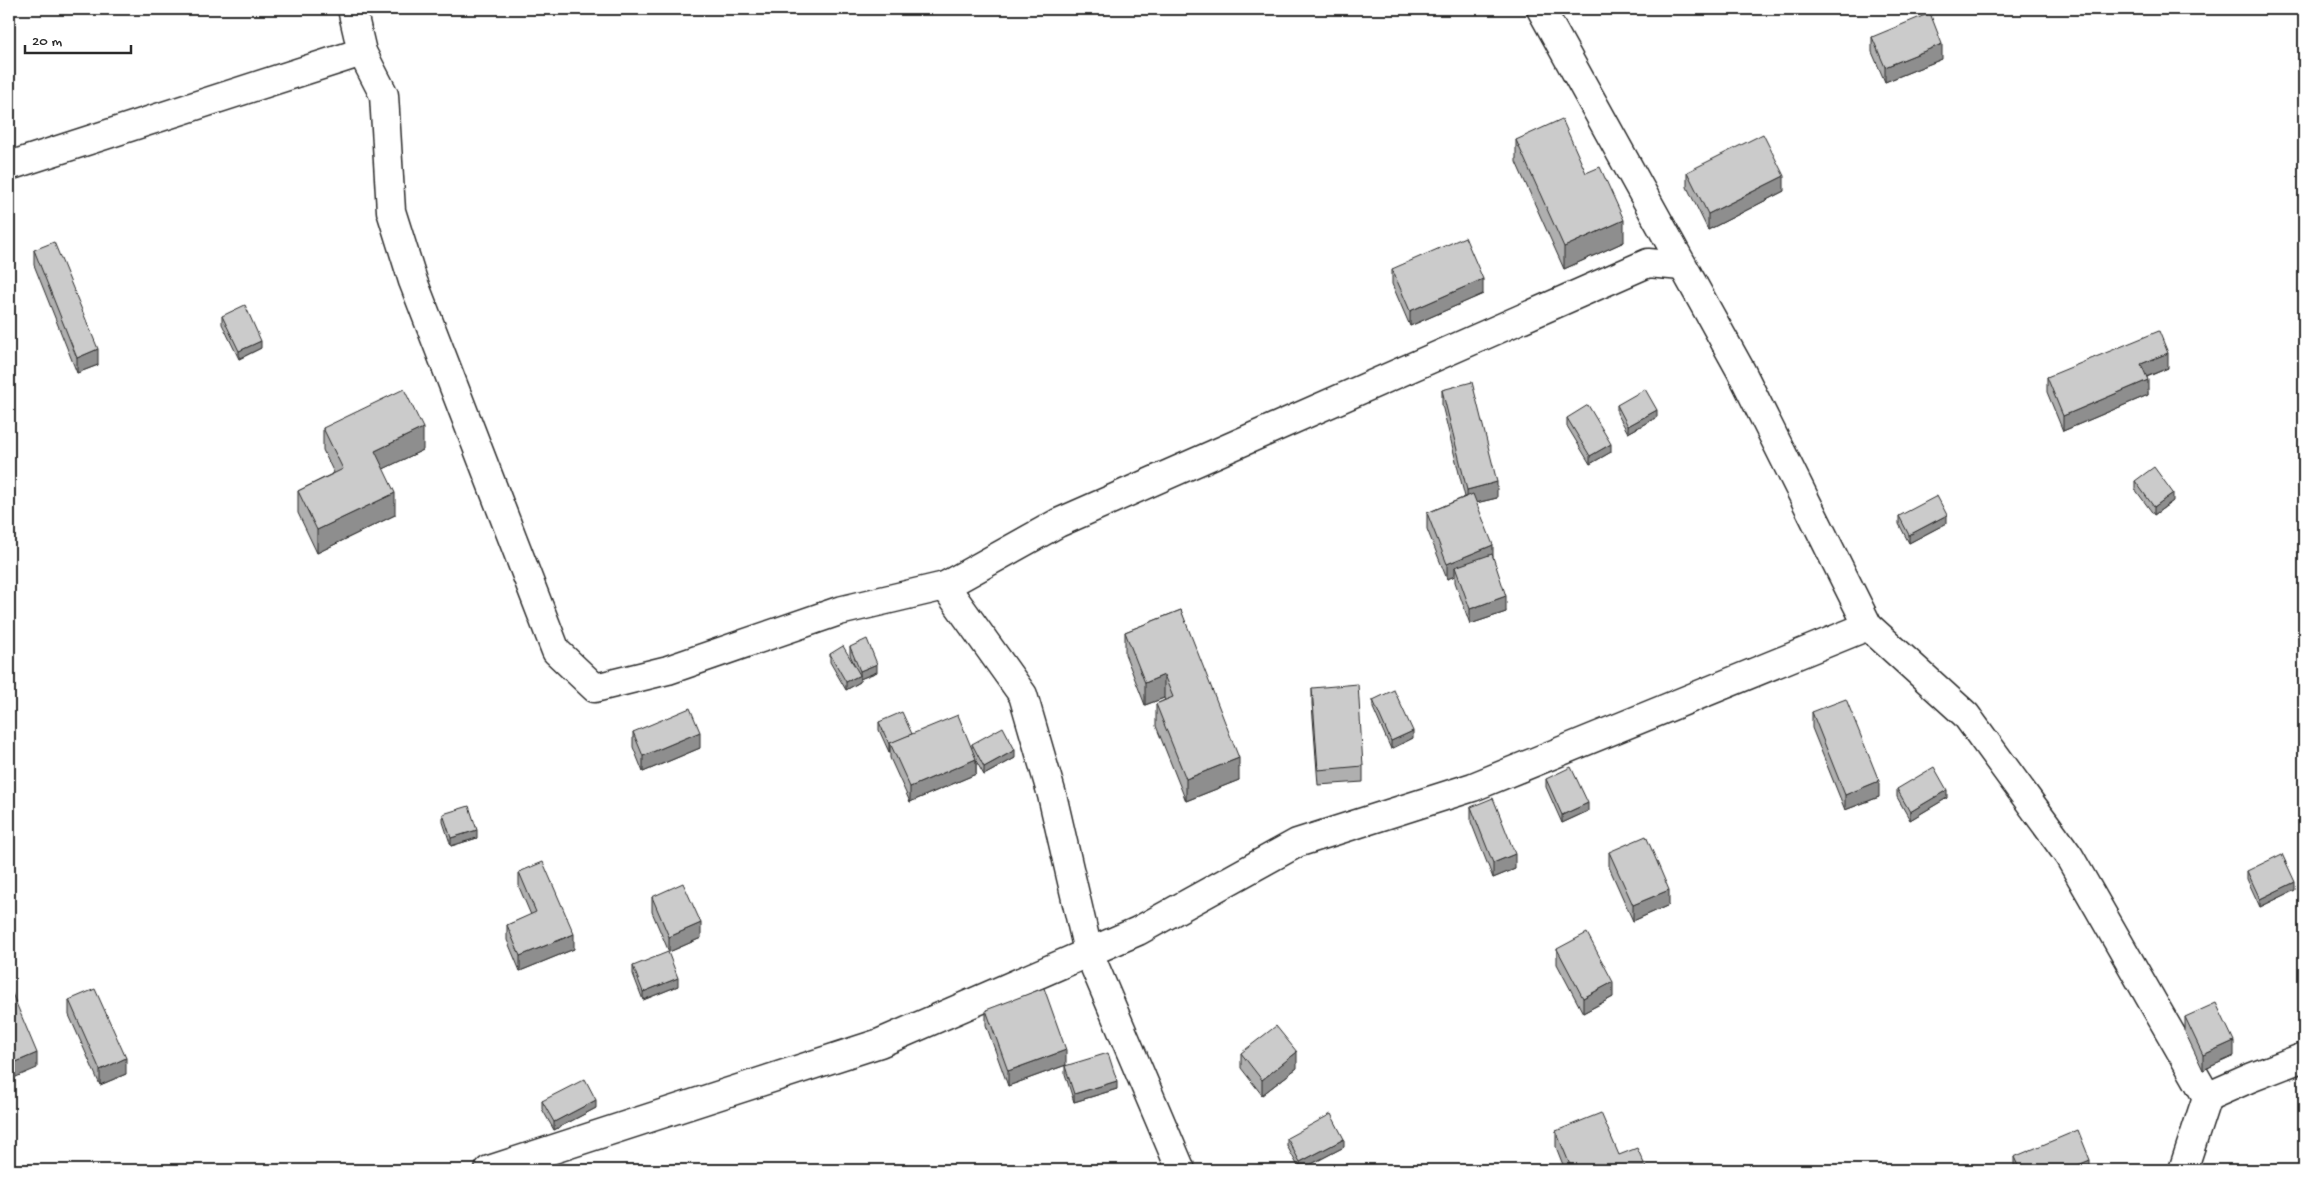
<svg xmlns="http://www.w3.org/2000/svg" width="2313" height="1179" font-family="'Gochi Hand',sans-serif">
<rect width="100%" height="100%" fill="#fff"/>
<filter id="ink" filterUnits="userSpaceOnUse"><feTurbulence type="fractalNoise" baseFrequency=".02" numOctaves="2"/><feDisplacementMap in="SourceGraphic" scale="10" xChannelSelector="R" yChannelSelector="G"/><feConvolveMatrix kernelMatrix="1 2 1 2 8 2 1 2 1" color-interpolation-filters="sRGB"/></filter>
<g filter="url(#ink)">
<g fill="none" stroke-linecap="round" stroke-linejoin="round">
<g stroke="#2b2b2b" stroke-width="31">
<g id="minor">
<polyline points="352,9 362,52 384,95 391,211 413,281 556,651 595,688 668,670 839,611 945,586 1058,523 1648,263 1682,266"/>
<polyline points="1541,9 1741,371 1868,626 1966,715 2069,856 2207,1097 2183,1170"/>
<polyline points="9,166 362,52"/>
<polyline points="945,586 1023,695 1052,795 1088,951 1181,1170"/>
<polyline points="2207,1097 2250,1078 2304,1057"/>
<polyline points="489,1170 880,1043 1138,931 1297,843 1473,787 1868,626"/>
</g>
</g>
<use href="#minor" stroke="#fff" stroke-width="28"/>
</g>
<g fill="#afafaf" stroke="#2b2b2b">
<polygon points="1872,37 1942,59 1885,82 1872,52"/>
<polygon points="1516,140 1586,173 1624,242 1564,269 1516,162"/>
<polygon points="1687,172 1784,191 1708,230 1687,187"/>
<polygon points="34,250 98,365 77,373 34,265"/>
<polygon points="1392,269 1483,294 1410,326 1392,284"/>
<polygon points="222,316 261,348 239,359 222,324"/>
<polygon points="2168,368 2147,377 2148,395 2063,431 2047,392 2047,377"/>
<polygon points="1442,390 1497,498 1476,503 1493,559 1506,612 1470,624 1455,582 1455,576 1447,579 1427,529 1427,513 1465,497 1442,405"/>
<polygon points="1617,405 1657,417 1628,433 1617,413"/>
<polygon points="1567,418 1611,452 1590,464 1567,426"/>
<polygon points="323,428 423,450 383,469 395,515 317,553 298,513 298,491 334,473 323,450"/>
<polygon points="2135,481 2173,501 2154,515 2135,489"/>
<polygon points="1899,516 1947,523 1909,543 1899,524"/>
<polygon points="1181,610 1239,780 1186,801 1156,726 1156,704 1165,700 1164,698 1145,705 1125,654 1125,632"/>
<polygon points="850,647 877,672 860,679 860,678 860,682 846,690 830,662 830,654 855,666 850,655"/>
<polygon points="1312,688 1363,766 1363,782 1318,785 1312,704"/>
<polygon points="1373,700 1413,738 1391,749 1373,708"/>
<polygon points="1812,712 1879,797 1845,810 1812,728"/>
<polygon points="879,722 912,734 972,748 972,744 1015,758 984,775 976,761 976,774 910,802 890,758 890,751 889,752 879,730"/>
<polygon points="633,732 700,748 643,772 633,747"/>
<polygon points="1546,779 1588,811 1562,823 1546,787"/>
<polygon points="1897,789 1947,798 1910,820 1897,797"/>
<polygon points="1471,807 1515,869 1493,878 1471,822"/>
<polygon points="443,814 477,838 451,846 443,822"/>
<polygon points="1609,852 1669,905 1633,921 1609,867"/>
<polygon points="2247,871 2295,890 2260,907 2247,879"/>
<polygon points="519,872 574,949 520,971 507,940 507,925 531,915 519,887"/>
<polygon points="652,897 701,938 669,952 652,912"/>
<polygon points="1557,949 1613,997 1583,1013 1557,964"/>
<polygon points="633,966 678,986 643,1000 633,974"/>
<polygon points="69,1000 126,1074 100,1085 69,1015"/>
<polygon points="986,1010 1066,1065 1008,1086 986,1025"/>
<polygon points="2185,1017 2234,1056 2203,1070 2185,1032"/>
<polygon points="1241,1053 1297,1068 1262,1095 1241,1068"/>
<polygon points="1065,1066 1117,1089 1074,1102 1065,1074"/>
<polygon points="542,1101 596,1108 554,1130 542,1109"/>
<polygon points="1556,1131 1619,1155 1647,1170 1565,1170 1556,1147"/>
<polygon points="1287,1138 1344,1147 1300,1170 1287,1146"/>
<polygon points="2014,1157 2090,1170 2014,1170"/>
</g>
<g fill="#8e8e8e" stroke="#2b2b2b">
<polygon points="1942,44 1942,59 1885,82 1885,67"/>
<polygon points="1784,176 1784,191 1708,230 1708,214"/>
<polygon points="1624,220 1624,242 1564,269 1564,247"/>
<polygon points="1483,279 1483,294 1410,326 1410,311"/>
<polygon points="261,341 261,348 239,359 239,351"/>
<polygon points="98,349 98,365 77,373 77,358"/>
<polygon points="2168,353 2168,368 2141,379 2141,364"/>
<polygon points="2148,380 2148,395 2063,431 2063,416"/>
<polygon points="1657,410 1657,417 1628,433 1628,426"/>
<polygon points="423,428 423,450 375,473 375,451"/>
<polygon points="1611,444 1611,452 1590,464 1590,456"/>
<polygon points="1497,482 1497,498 1467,505 1467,490"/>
<polygon points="395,493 395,515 317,553 317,530"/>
<polygon points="2173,493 2173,501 2154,515 2154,507"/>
<polygon points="1947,515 1947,523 1909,543 1909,535"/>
<polygon points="1493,545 1493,560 1455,567 1455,576 1447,579 1447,564"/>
<polygon points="1506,596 1506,612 1470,624 1470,609"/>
<polygon points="877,664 877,672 860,679 860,671"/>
<polygon points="860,675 860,682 846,690 846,682"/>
<polygon points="1164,675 1164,698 1145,705 1145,683"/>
<polygon points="1413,731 1413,738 1391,749 1391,741"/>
<polygon points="700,732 700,748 643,772 643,756"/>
<polygon points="890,743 890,751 889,752 889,744"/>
<polygon points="1015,750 1015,758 984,775 984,767"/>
<polygon points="1239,758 1239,780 1186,801 1186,779"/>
<polygon points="976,759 976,774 910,802 910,787"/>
<polygon points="1879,781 1879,797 1845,810 1845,795"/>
<polygon points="1947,790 1947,798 1910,820 1910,812"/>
<polygon points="1588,803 1588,811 1562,823 1562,815"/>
<polygon points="477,830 477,838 451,846 451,838"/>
<polygon points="1515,854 1515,869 1493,878 1493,863"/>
<polygon points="2295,882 2295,890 2260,907 2260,899"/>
<polygon points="1669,890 1669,905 1633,921 1633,905"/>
<polygon points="701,923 701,938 669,952 669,937"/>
<polygon points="574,934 574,949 520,971 520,956"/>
<polygon points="678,978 678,986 643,1000 643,992"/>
<polygon points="1613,982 1613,997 1583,1013 1583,998"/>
<polygon points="2234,1041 2234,1056 2203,1070 2203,1055"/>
<polygon points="1066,1050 1066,1065 1008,1086 1008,1071"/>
<polygon points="1297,1052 1297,1068 1262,1095 1262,1080"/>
<polygon points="37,1053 37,1068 9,1080 9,1065"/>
<polygon points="126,1058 126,1074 100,1085 100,1070"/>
<polygon points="1117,1081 1117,1089 1074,1102 1074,1094"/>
<polygon points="596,1100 596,1108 554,1130 554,1122"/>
<polygon points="1344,1139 1344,1147 1300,1170 1300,1162"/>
<polygon points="2090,1160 2090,1170 2066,1170"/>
</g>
<g fill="#cbcbcb" stroke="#2b2b2b">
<polygon points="1930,13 1942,44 1885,67 1872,37"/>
<polygon points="1562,119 1586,173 1600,167 1624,220 1564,247 1516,140"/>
<polygon points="1763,134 1784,176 1708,214 1687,172"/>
<polygon points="1465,237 1483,279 1410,311 1392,269"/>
<polygon points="54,242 98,349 77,358 34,250"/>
<polygon points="245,305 261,341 239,351 222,316"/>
<polygon points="2159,331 2168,353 2141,364 2148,380 2063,416 2047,377"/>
<polygon points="1472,382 1497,482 1467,490 1442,390"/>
<polygon points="404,389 423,428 375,451 395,493 317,530 298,491 343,469 323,428"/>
<polygon points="1645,389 1657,410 1628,426 1617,405"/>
<polygon points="1588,405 1611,444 1590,456 1567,418"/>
<polygon points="2154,467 2173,493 2154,507 2135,481"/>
<polygon points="1473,494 1493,545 1447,564 1427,513"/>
<polygon points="1937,496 1947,515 1909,535 1899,516"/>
<polygon points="1492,554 1506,596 1470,609 1455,567"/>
<polygon points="1181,610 1239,758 1186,779 1156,704 1173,697 1164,675 1145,683 1125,632"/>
<polygon points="867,639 877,664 860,671 850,647"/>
<polygon points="843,646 860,675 846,682 830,654"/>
<polygon points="1358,684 1363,766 1318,770 1312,688"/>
<polygon points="1394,690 1413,731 1391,741 1373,700"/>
<polygon points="1846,699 1879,781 1845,795 1812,712"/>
<polygon points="690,708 700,732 643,756 633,732"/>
<polygon points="902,712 912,734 889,744 879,722"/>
<polygon points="958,715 976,759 910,787 890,743"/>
<polygon points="1003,727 1015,750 984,767 972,744"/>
<polygon points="1571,767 1588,803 1562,815 1546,779"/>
<polygon points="1934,767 1947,790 1910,812 1897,789"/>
<polygon points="1493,798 1515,854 1493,863 1471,807"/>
<polygon points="469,806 477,830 451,838 443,814"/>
<polygon points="1646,836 1669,890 1633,905 1609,852"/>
<polygon points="2282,854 2295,882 2260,899 2247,871"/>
<polygon points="543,862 574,934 520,956 507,925 536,912 519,872"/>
<polygon points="683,883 701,923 669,937 652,897"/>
<polygon points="1587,933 1613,982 1583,998 1557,949"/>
<polygon points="668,952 678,978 643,992 633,966"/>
<polygon points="1044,988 1066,1050 1008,1071 986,1010"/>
<polygon points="95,989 126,1058 100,1070 69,1000"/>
<polygon points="11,991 37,1053 9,1065 9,992"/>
<polygon points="2216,1003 2234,1041 2203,1055 2185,1017"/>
<polygon points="1276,1026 1297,1052 1262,1080 1241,1053"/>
<polygon points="1108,1053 1117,1081 1074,1094 1065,1066"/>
<polygon points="585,1079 596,1100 554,1122 542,1101"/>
<polygon points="1601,1113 1619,1155 1637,1148 1647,1170 1572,1170 1556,1131"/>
<polygon points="1331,1114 1344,1139 1300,1162 1287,1138"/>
<polygon points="2078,1130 2090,1160 2066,1170 2020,1170 2014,1157"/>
<polygon points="150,1165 153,1170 141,1170"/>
</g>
</g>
<rect width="2313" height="1179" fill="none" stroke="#fff" stroke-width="30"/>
<rect x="15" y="15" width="2283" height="1149" fill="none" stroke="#2b2b2b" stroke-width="2" filter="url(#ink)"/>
<path d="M25 45v8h106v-8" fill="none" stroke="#2b2b2b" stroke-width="2.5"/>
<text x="32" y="45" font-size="15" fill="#2b2b2b" stroke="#ffffff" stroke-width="4" paint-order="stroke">20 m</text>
</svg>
